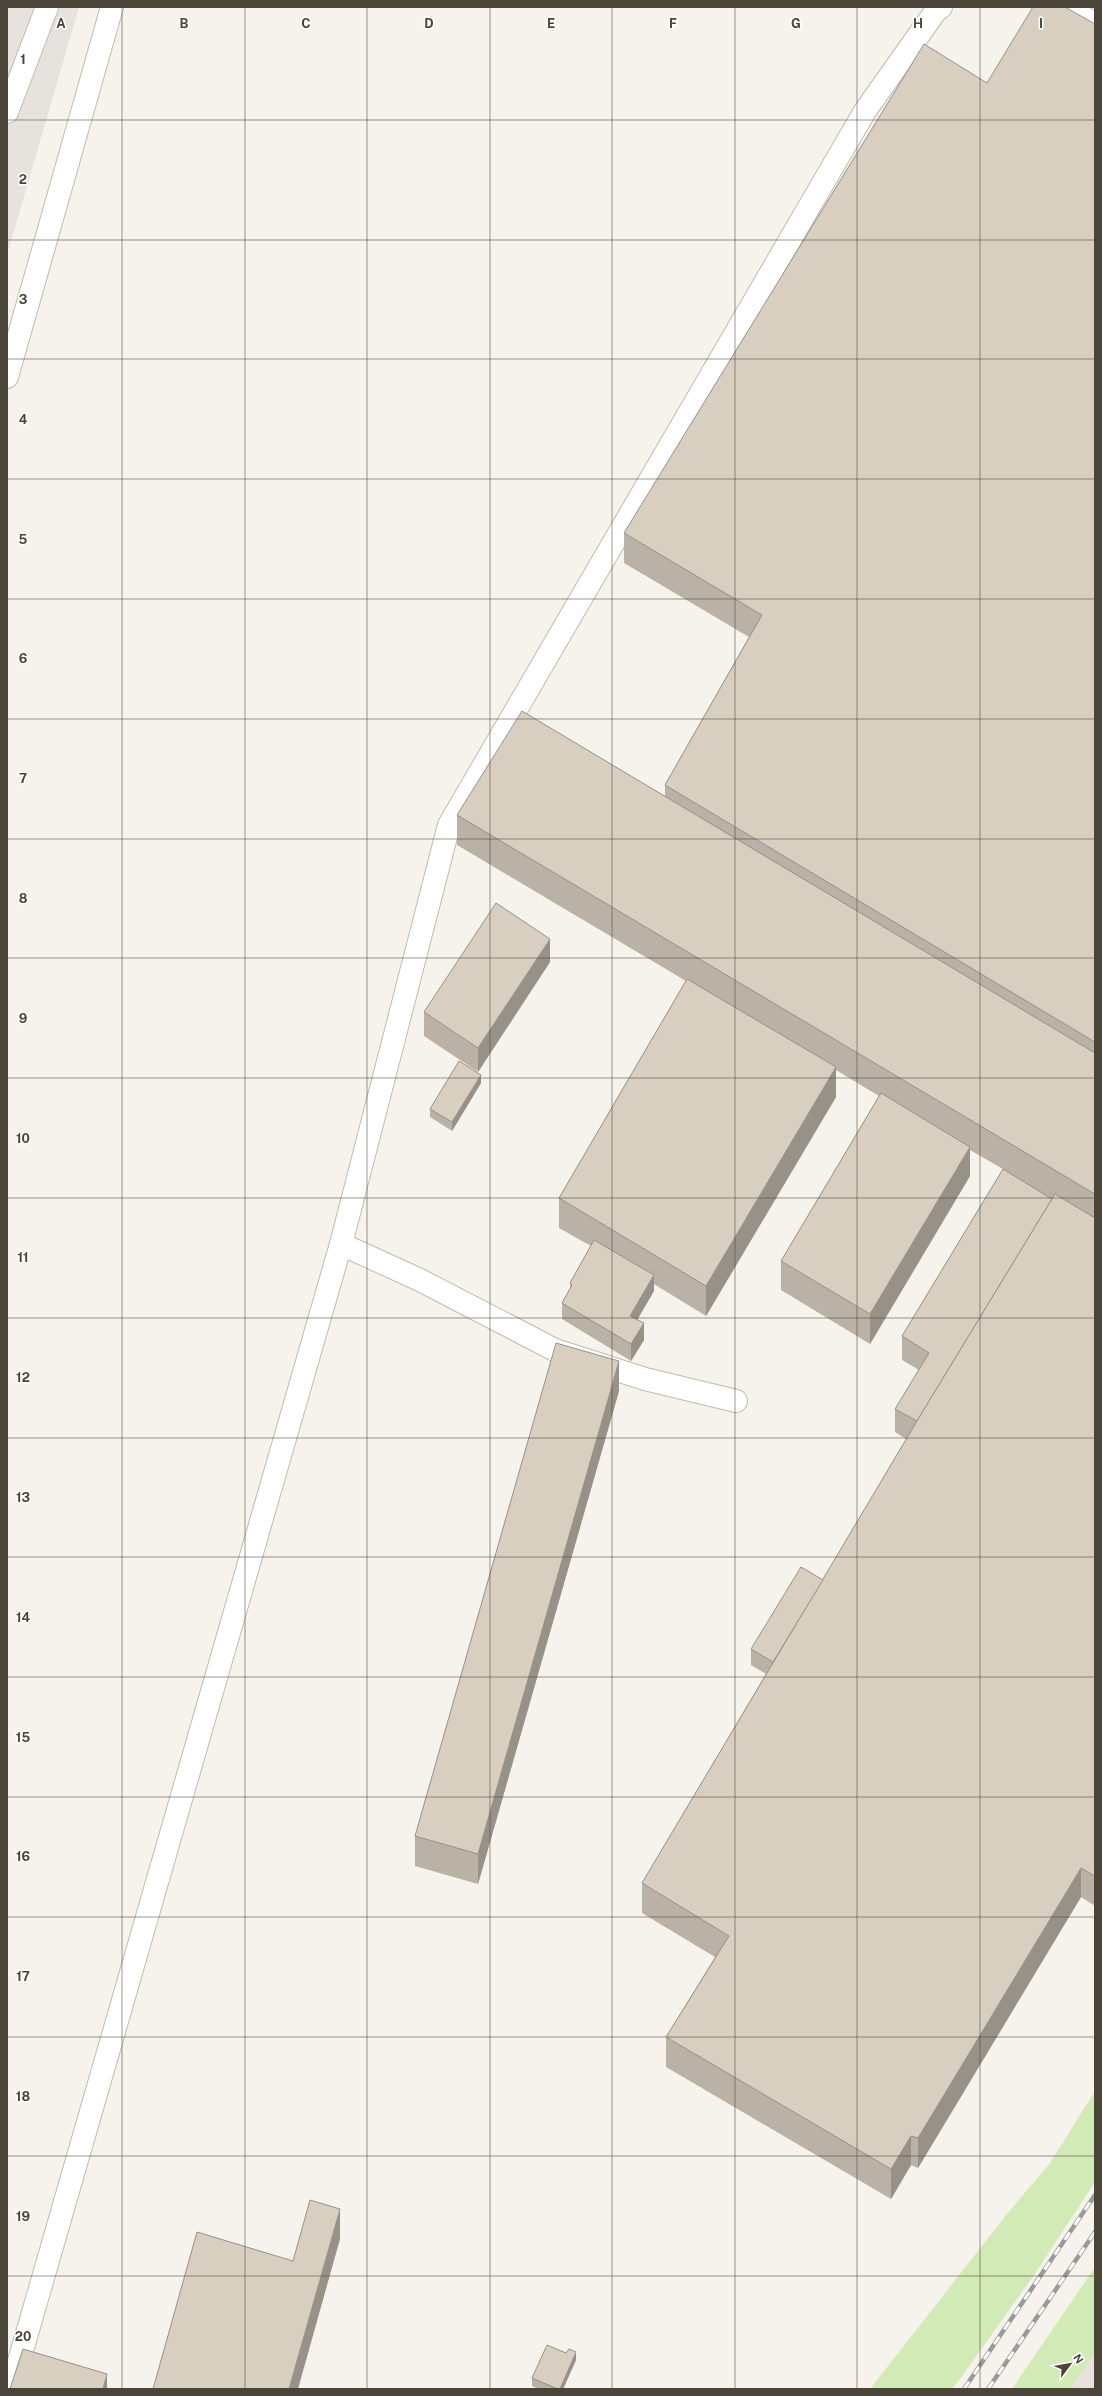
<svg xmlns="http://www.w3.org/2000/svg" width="1102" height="2396" font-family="'Public Sans',sans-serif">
<rect width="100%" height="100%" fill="#f6f3ec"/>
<g fill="#e6e2dd">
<polygon points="7,7 79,7 7,255"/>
<polygon points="1095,2353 1095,2389 1071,2389"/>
</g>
<g fill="#d2eab5">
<polygon points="1095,2091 1095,2182 1034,2275 960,2379 952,2389 870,2389 1007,2214 1050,2163"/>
<polygon points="1095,2267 1095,2353 1071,2389 1012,2389"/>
</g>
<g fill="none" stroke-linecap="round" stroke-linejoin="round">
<g stroke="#c2bbae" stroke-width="24">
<g id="minor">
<polyline points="1066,7 1095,24"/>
<polyline points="7,112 47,7"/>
<polyline points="7,377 112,7"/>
<polyline points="736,1401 645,1379 555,1350 420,1280 341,1244 449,825 865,111 935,12 941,7"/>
<polyline points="11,2389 341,1244"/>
</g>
</g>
<use href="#minor" stroke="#fff" stroke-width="22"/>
<g stroke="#9a9a9a" stroke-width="4.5">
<g id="rail">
<polyline points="964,2389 1095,2195"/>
<polyline points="988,2389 1095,2232"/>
</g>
</g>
<use href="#rail" stroke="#fff" stroke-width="3" stroke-dasharray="9" stroke-linecap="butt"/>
</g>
<g fill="#bab2a6">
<polygon points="1095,24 1095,1906 1081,1897 918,2168 911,2165 891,2199 666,2067 666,2037 715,1957 642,1913 642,1883 766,1674 751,1665 751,1649 823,1580 906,1439 895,1432 895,1409 919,1370 902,1360 902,1336 1003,1169 970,1150 970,1176 870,1344 781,1290 781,1261 879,1096 836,1070 836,1097 706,1316 654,1284 654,1291 637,1320 644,1340 631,1361 562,1319 562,1303 570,1289 570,1283 591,1246 559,1228 559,1198 686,981 457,845 457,815 665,797 665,785 749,637 624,563 624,533 987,83"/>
<polygon points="550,962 478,1072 424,1036 424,1012"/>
<polygon points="481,1083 452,1131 430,1117 430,1109"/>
<polygon points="619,1391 478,1884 415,1866 415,1836"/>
<polygon points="576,2360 563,2389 539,2389 532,2386 532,2378"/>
</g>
<g fill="#979187">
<polygon points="550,939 550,962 478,1072 478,1048"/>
<polygon points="836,1067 836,1097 706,1316 706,1286"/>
<polygon points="481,1075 481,1083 452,1131 452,1122"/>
<polygon points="970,1147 970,1176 870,1344 870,1314"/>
<polygon points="654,1275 654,1291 630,1332 630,1316"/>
<polygon points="644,1323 644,1340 631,1361 631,1344"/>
<polygon points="619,1361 619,1391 478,1884 478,1854"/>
<polygon points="1081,1868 1081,1897 918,2168 918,2138"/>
<polygon points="911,2136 911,2165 891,2199 891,2169"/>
<polygon points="340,2209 340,2239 298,2389 289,2389"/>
<polygon points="576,2352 576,2360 563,2389 560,2389"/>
<polygon points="107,2374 107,2389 103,2389"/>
</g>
<g fill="#d8cfc1" stroke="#979187">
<polygon points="1033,7 1065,7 1095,24 1095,1042 665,785 762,615 624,533 924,44 987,83"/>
<polygon points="522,711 1095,1053 1095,1194 457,815"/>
<polygon points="496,903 550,939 478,1048 424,1012"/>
<polygon points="687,979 836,1067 706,1286 559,1198"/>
<polygon points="459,1061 481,1075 452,1122 430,1109"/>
<polygon points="881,1093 970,1147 870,1314 781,1261"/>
<polygon points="1003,1169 1052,1199 917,1421 895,1409 929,1353 902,1336"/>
<polygon points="1055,1194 1095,1218 1095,1876 1081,1868 918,2138 911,2136 891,2169 666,2037 729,1936 642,1883 920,1416"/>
<polygon points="594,1240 654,1275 630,1316 644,1323 631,1344 562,1303 572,1285 570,1283"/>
<polygon points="556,1343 619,1361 478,1854 415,1836"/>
<polygon points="801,1567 823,1580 773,1662 751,1649"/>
<polygon points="310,2200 340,2209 289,2389 153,2389 197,2232 293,2261"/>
<polygon points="547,2345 566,2353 569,2349 576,2352 560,2389 558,2389 532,2378"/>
<polygon points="23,2349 107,2374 103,2389 10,2389"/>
</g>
<path fill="none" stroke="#4b4439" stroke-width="1" stroke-opacity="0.55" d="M122 7V2389M245 7V2389M367 7V2389M490 7V2389M612 7V2389M735 7V2389M857 7V2389M980 7V2389M7 120H1095M7 240H1095M7 359H1095M7 479H1095M7 599H1095M7 719H1095M7 839H1095M7 958H1095M7 1078H1095M7 1198H1095M7 1318H1095M7 1438H1095M7 1557H1095M7 1677H1095M7 1797H1095M7 1917H1095M7 2037H1095M7 2156H1095M7 2276H1095"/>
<g font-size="13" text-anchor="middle" font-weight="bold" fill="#4b4439" stroke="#fff" stroke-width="3" stroke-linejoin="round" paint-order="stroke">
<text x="61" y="28">A</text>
<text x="184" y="28">B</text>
<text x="306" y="28">C</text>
<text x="429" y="28">D</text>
<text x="551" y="28">E</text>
<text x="673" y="28">F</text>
<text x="796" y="28">G</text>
<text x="918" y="28">H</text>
<text x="1041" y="28">I</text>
<text x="23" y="64">1</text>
<text x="23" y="184">2</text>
<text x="23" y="304">3</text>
<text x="23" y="424">4</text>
<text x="23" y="544">5</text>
<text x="23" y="663">6</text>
<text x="23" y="783">7</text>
<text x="23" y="903">8</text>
<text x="23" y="1023">9</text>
<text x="23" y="1143">10</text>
<text x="23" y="1262">11</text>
<text x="23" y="1382">12</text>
<text x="23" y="1502">13</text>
<text x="23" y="1622">14</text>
<text x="23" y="1742">15</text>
<text x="23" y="1861">16</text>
<text x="23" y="1981">17</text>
<text x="23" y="2101">18</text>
<text x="23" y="2221">19</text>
<text x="23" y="2341">20</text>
</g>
<rect width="1102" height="2396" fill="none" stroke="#4b4439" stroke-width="16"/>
<g transform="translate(1070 2364) rotate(58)" stroke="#ffffff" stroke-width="3" paint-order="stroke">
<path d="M0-3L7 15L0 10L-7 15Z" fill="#4b4439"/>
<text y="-6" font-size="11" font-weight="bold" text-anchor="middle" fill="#4b4439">N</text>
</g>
</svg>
